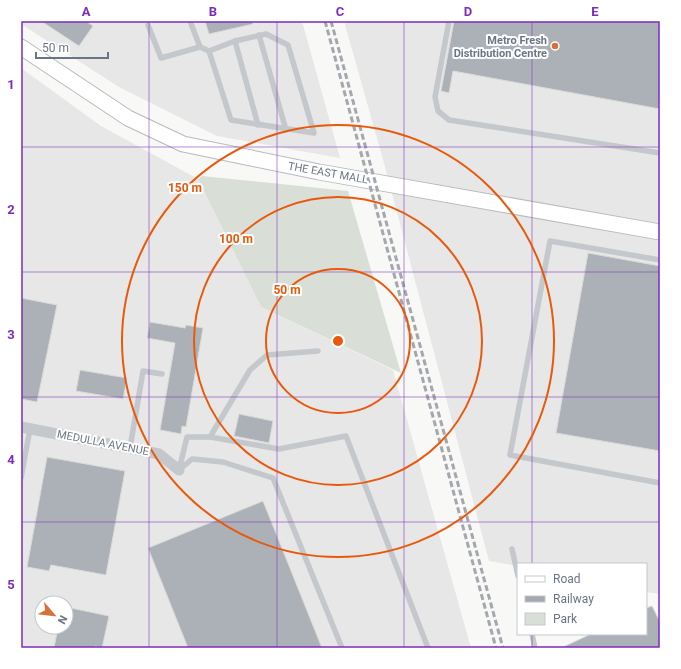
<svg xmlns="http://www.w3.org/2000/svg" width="681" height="669" font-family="Roboto,sans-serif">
<rect width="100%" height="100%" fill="#f8f8f6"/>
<g fill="#e6e7e6" fill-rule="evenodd">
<polygon points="21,21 302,21 340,158 217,136 119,87 21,24"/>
<polygon points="344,21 660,21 660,594 646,592 646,564 518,564 518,566 489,561 384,163"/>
<path d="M21 68 101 126 198 179 261 307 393 370 471 648H21ZM42 603H66V627H42Z"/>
</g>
<polygon fill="#d9dfd7" points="202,176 348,191 401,373 261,307 198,179"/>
<g fill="#acb1b8" stroke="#dadad8">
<polygon points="41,21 86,21 93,26 79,46"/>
<polygon points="205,21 253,21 253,24 209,34"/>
<polygon points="454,21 660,21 660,109 453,71 449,93 441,91"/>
<polygon points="588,253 660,266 660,451 556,433"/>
<polygon points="21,298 57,305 37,402 21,399"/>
<polygon points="150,322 185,328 186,325 203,328 186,427 182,426 181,434 160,430 175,343 147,338"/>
<polygon points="80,370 127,378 123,399 76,391"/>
<polygon points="239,414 273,421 269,443 234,436"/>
<polygon points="47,457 125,471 106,575 51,565 49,571 27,567"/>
<polygon points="263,501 322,648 188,648 148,548"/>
<polygon points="652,606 660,622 660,648 561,648 591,634 646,634 646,608"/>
<polygon points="66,607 109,616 102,648 95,646 94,648 54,648 58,627 66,627"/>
</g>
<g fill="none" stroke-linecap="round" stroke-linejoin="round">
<g stroke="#b7babf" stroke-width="17">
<polyline id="secondary" points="21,47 128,118 183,144 319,172 660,232"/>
</g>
<g stroke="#c4c7cb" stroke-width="5.5">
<polyline points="190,21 200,47 209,51 235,41 266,34 288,45 314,133 231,120 209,51"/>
<polyline points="449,21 435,97 438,111 449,120 660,153"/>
<polyline points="148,25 161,58 200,47"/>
<polyline points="259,35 286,130"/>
<polyline points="235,41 258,125"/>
<polyline points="660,260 550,241 510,455 660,483"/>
<polyline points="210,437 250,370 267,355 318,351"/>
<polyline points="130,448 143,371 162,374"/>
<polyline points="179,470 187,437 210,437 279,449 346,436 428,648"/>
<polyline points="179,470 192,459 223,462 273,478 342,648"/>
<polyline points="21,478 30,429"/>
<polyline points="512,549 518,576"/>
<polyline points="532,634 535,648"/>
</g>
<polyline stroke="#c4c7cb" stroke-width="11" points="21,427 159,454 179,470"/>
<use href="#secondary" stroke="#fff" stroke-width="15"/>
<g stroke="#a4a8ae" stroke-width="3" stroke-dasharray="6 3" stroke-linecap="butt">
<polyline points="325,21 496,648"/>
<polyline points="331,21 503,648"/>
</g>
</g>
<path fill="none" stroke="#7b2cbf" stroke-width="1" stroke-opacity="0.55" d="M149 21V648M277 21V648M404 21V648M532 21V564M21 147H660M21 272H660M21 397H660M21 522H660M532 634V648"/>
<g fill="none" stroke="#e8590c" stroke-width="2">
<circle cx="338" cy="341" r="72"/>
<circle cx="338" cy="341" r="144"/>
<circle cx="338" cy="341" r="216"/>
</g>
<circle fill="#d57139" stroke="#fff" stroke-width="1.5" cx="555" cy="46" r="4"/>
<g text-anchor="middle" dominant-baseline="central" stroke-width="4" stroke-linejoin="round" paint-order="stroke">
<g font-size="11" font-weight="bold" fill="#6a7584" stroke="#fff" text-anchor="end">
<text x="547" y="40">Metro Fresh<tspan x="547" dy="13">Distribution Centre</tspan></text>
</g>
<g font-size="11" fill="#6a7584" stroke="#fff">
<text transform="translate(328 173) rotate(10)">THE EAST MALL</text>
<text transform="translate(103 443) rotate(11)">MEDULLA AVENUE</text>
</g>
</g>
<circle cx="338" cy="341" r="6" fill="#e8590c" stroke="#fff" stroke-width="2"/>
<g font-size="12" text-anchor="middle" font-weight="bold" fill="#e8590c" stroke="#fff" stroke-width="4" stroke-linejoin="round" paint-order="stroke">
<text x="185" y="192">150 m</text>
<text x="236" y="243">100 m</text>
<text x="287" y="294">50 m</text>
</g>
<rect width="681" height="669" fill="none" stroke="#ffffff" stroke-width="44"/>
<rect x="517" y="563" width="130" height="72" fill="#ffffff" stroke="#c3c8ce"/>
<rect x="525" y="576" width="20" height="6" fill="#ffffff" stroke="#c3c8ce"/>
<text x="553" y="583" font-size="12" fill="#6a7584">Road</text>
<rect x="525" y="596" width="20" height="6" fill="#a4a8ae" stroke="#c3c8ce"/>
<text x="553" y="603" font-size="12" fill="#6a7584">Railway</text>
<rect x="525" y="613" width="20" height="12" fill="#d9dfd7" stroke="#c3c8ce"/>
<text x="553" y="623" font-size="12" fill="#6a7584">Park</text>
<g transform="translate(54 615) rotate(118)"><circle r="19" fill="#ffffff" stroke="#c3c8ce"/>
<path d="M0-3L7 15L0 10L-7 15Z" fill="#d57139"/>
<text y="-6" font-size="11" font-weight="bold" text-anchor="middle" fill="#6a7584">N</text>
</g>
<path d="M36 52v6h72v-6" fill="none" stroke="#6a7584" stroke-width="2"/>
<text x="42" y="52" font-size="12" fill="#6a7584" stroke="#ffffff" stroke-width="3" paint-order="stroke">50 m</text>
<rect x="22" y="22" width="637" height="625" fill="none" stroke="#7b2cbf" stroke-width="1.5"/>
<g font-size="13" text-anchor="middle" font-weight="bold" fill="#7b2cbf">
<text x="86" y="16">A</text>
<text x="213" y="16">B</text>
<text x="340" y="16">C</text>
<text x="468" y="16">D</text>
<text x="595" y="16">E</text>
<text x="11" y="89">1</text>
<text x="11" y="214">2</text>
<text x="11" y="339">3</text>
<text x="11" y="464">4</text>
<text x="11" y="589">5</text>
</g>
</svg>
